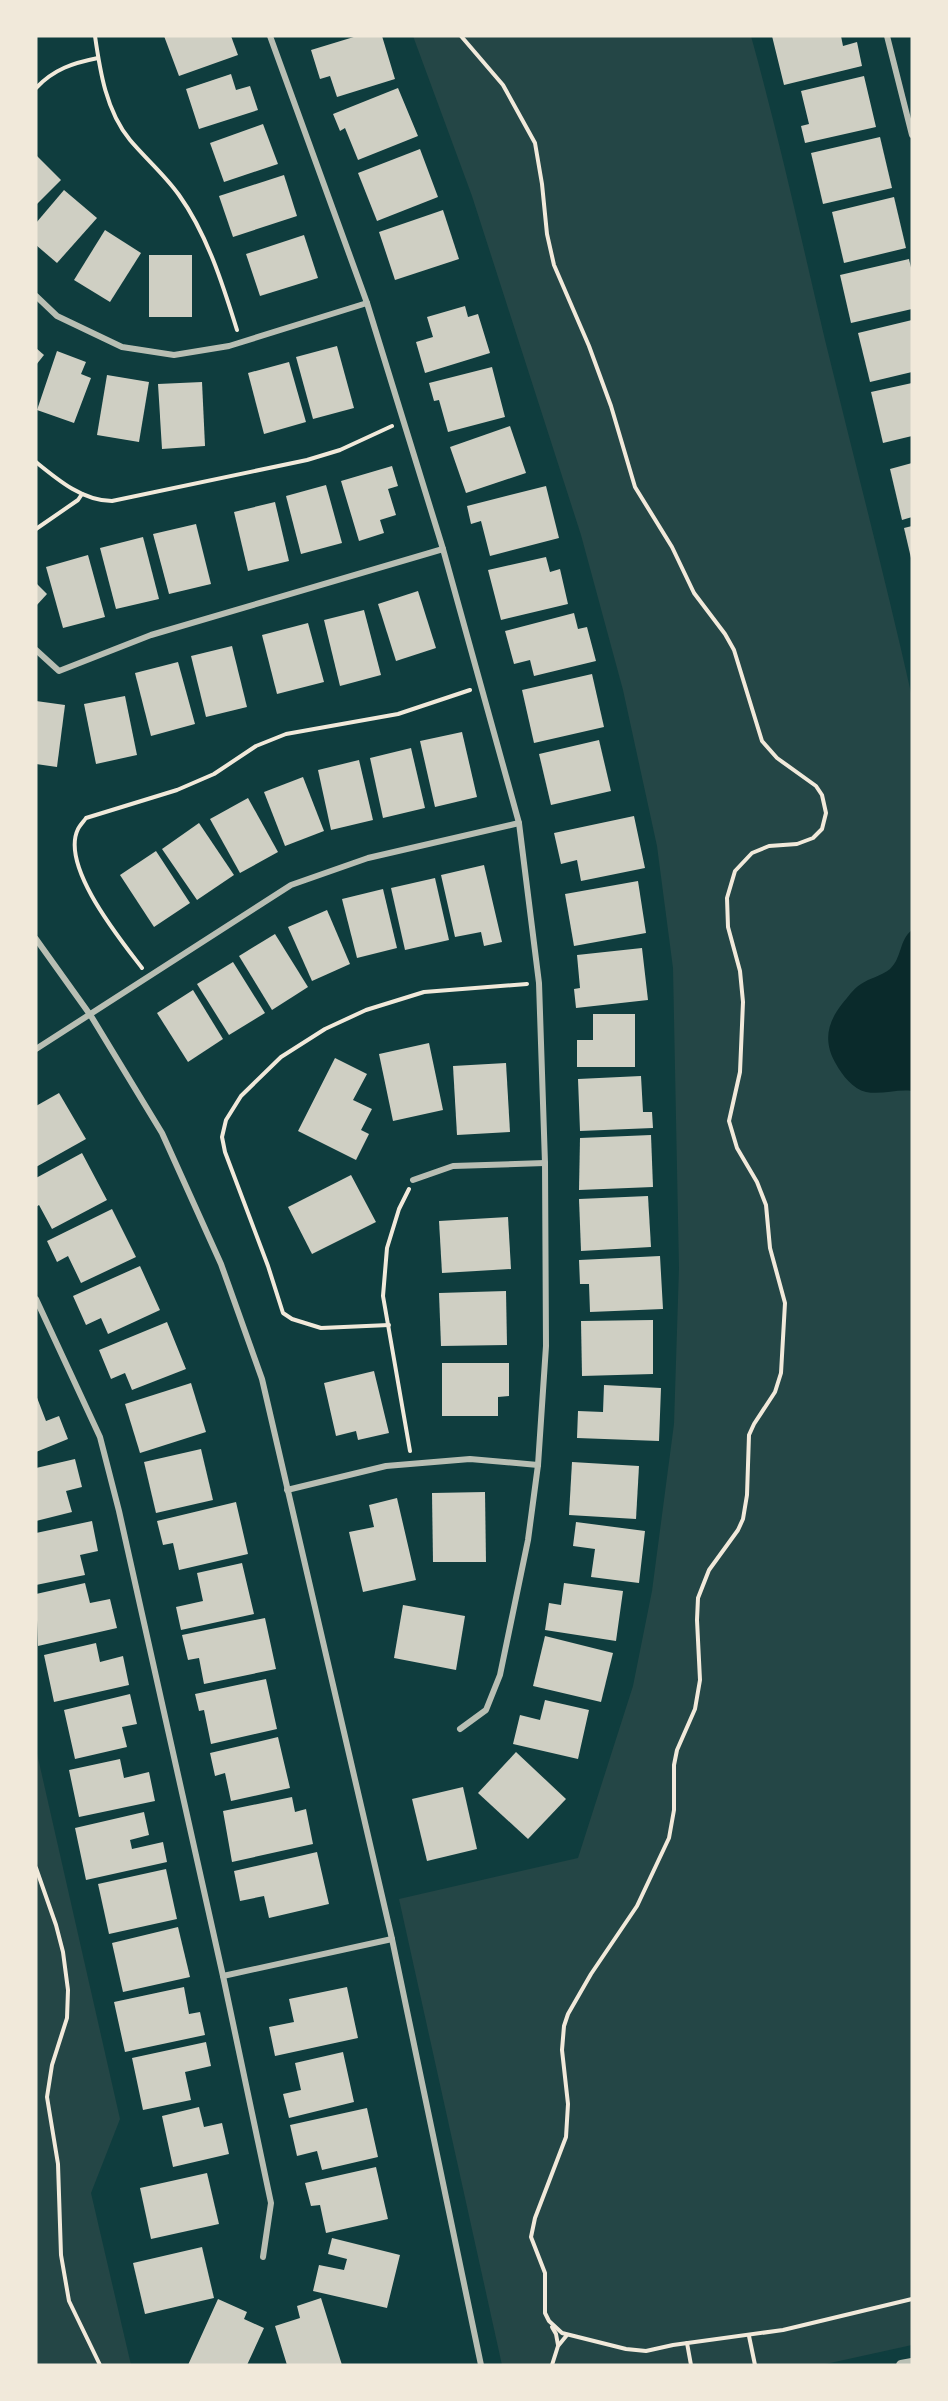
<svg xmlns="http://www.w3.org/2000/svg" width="948" height="2401" font-family="'Sofia Sans Condensed',sans-serif">
<rect width="100%" height="100%" fill="#0f3d3e"/>
<g fill="#244646">
<path d="M413 36H751C779 137 801 238 825 340 854 459 885 577 912 697V2345L821 2365H502L399 1899 578 1858 633 1686 652 1591 674 1424 679 1268 673 968 657 846 623 690 581 535 472 196Z"/>
<polygon points="36,1749 120,2119 91,2193 131,2365 36,2365"/>
</g>
<path fill="#0a2a2b" d="M912 930V1091C897 1089 881 1095 866 1092 853 1089 842 1075 836 1064 823 1042 827 1023 842 1004 848 997 853 989 861 984 870 978 881 976 890 969 902 958 899 940 912 930Z"/>
<g fill="#cfcfc3">
<polygon points="164,36 231,36 238,55 179,76"/>
<polygon points="357,36 382,36 395,79 337,97 330,76 320,79 311,50"/>
<polygon points="772,36 841,36 843,46 857,42 862,66 784,85"/>
<polygon points="231,74 236,90 250,86 258,110 199,129 186,89"/>
<polygon points="864,76 876,127 805,143 801,126 809,124 801,91"/>
<polygon points="398,88 418,136 358,160 345,128 340,131 333,114"/>
<polygon points="263,124 278,164 224,182 210,143"/>
<polygon points="880,137 892,188 823,204 811,153"/>
<polygon points="420,149 438,197 377,221 358,173"/>
<polygon points="36,155 61,180 36,205"/>
<polygon points="284,175 297,216 233,237 219,196"/>
<polygon points="64,190 97,218 57,263 36,245 36,223"/>
<polygon points="894,197 906,248 844,263 832,212"/>
<polygon points="443,210 459,259 395,280 379,232"/>
<polygon points="105,230 141,253 110,302 74,280"/>
<polygon points="304,235 318,278 260,296 246,254"/>
<rect x="149" y="255" width="43" height="62"/>
<polygon points="909,259 912,272 912,309 851,323 840,275"/>
<polygon points="465,306 468,317 478,314 490,353 425,373 416,342 433,337 427,317"/>
<polygon points="912,320 912,372 870,382 858,333"/>
<polygon points="337,346 354,408 313,419 296,357"/>
<polygon points="36,348 44,355 36,365"/>
<polygon points="57,351 86,362 81,374 91,378 74,423 37,410"/>
<polygon points="289,362 306,422 264,434 248,373"/>
<polygon points="492,367 505,417 448,432 439,400 434,401 429,383"/>
<polygon points="107,375 149,382 139,442 97,435"/>
<polygon points="202,382 205,446 162,449 158,384"/>
<polygon points="912,383 912,436 883,443 871,392"/>
<polygon points="510,426 526,473 466,493 450,447"/>
<polygon points="912,463 912,517 902,520 890,469"/>
<polygon points="392,466 398,486 388,489 396,515 380,520 384,533 359,541 341,481"/>
<polygon points="326,485 342,543 301,554 286,496"/>
<polygon points="546,486 559,538 490,556 481,521 471,524 467,506"/>
<polygon points="275,502 289,561 248,571 234,512"/>
<polygon points="196,524 211,584 169,594 153,534"/>
<polygon points="912,526 912,558 911,558 904,528"/>
<polygon points="143,537 159,599 116,609 100,548"/>
<polygon points="88,555 105,617 63,628 46,567"/>
<polygon points="546,557 550,572 560,569 568,604 501,620 488,570"/>
<polygon points="36,583 47,594 36,606"/>
<polygon points="418,591 436,648 396,661 378,604"/>
<polygon points="364,610 381,675 340,686 324,620"/>
<polygon points="574,613 578,629 587,627 596,661 534,676 530,660 514,664 505,631"/>
<polygon points="308,623 324,682 277,694 262,635"/>
<polygon points="232,646 247,707 206,717 191,656"/>
<polygon points="178,662 195,724 151,736 135,673"/>
<polygon points="592,674 604,727 534,743 522,690"/>
<polygon points="125,696 137,755 96,764 84,704"/>
<polygon points="36,701 65,705 57,767 36,764"/>
<polygon points="462,732 477,797 435,807 420,741"/>
<polygon points="599,740 611,791 551,805 539,754"/>
<polygon points="411,748 425,808 383,818 370,758"/>
<polygon points="359,760 373,820 331,830 318,770"/>
<polygon points="303,777 324,831 285,846 264,792"/>
<polygon points="248,798 278,852 240,873 210,819"/>
<polygon points="634,816 645,868 581,881 577,860 561,864 554,833"/>
<polygon points="199,823 234,875 197,900 162,849"/>
<polygon points="156,851 190,903 154,927 120,875"/>
<polygon points="484,865 502,942 484,946 481,932 455,937 441,875"/>
<polygon points="435,878 449,940 405,950 391,888"/>
<polygon points="638,881 646,933 574,946 565,894"/>
<polygon points="383,889 397,948 357,958 342,899"/>
<polygon points="327,910 350,964 312,981 288,927"/>
<polygon points="275,934 308,987 272,1010 239,956"/>
<polygon points="642,948 648,1000 576,1008 574,989 580,988 577,955"/>
<polygon points="233,962 265,1013 229,1035 197,984"/>
<polygon points="193,990 223,1039 188,1062 157,1013"/>
<polygon points="593,1014 635,1014 635,1067 577,1067 577,1040 593,1040"/>
<polygon points="429,1043 443,1110 393,1121 379,1054"/>
<polygon points="335,1058 367,1074 353,1100 372,1109 361,1130 369,1134 356,1160 298,1131"/>
<polygon points="506,1063 510,1132 457,1135 453,1066"/>
<polygon points="641,1076 643,1112 652,1112 653,1128 580,1131 578,1079"/>
<polygon points="59,1093 86,1139 36,1167 36,1106"/>
<polygon points="651,1135 653,1187 579,1190 580,1138"/>
<polygon points="82,1153 107,1200 52,1229 39,1205 36,1207 36,1178"/>
<polygon points="351,1175 376,1222 312,1254 288,1207"/>
<polygon points="648,1196 651,1247 581,1251 579,1199"/>
<polygon points="112,1209 136,1257 81,1283 68,1256 57,1262 47,1241"/>
<polygon points="508,1217 511,1269 442,1273 439,1221"/>
<polygon points="660,1256 663,1309 590,1312 589,1284 580,1284 579,1260"/>
<polygon points="140,1266 160,1310 108,1334 101,1318 86,1325 73,1296"/>
<polygon points="506,1291 507,1345 441,1346 439,1293"/>
<polygon points="653,1320 653,1374 582,1376 581,1321"/>
<polygon points="167,1322 186,1369 132,1390 125,1373 111,1379 99,1350"/>
<polygon points="442,1363 509,1363 509,1396 498,1397 498,1416 442,1416"/>
<polygon points="374,1371 389,1433 358,1440 356,1431 336,1436 324,1383"/>
<polygon points="191,1383 206,1432 140,1453 125,1404"/>
<polygon points="604,1385 661,1388 659,1441 577,1438 578,1411 603,1412"/>
<polygon points="36,1395 46,1421 59,1416 68,1439 36,1452"/>
<polygon points="201,1449 213,1500 156,1513 144,1462"/>
<polygon points="75,1459 82,1487 66,1491 72,1512 36,1521 36,1468"/>
<polygon points="572,1462 639,1466 636,1519 569,1515"/>
<polygon points="485,1492 486,1562 433,1562 432,1493"/>
<polygon points="397,1498 416,1580 363,1592 349,1532 374,1527 369,1505"/>
<polygon points="236,1502 248,1554 179,1570 173,1543 163,1545 157,1521"/>
<polygon points="92,1521 98,1551 80,1555 85,1575 36,1585 36,1533"/>
<polygon points="576,1522 645,1531 639,1583 591,1577 595,1549 573,1546"/>
<polygon points="242,1563 254,1614 181,1630 176,1607 203,1601 197,1573"/>
<polygon points="85,1583 90,1603 110,1599 117,1628 38,1646 36,1594"/>
<polygon points="564,1583 623,1591 616,1641 545,1630 549,1603 561,1605"/>
<polygon points="403,1605 465,1616 456,1670 394,1658"/>
<polygon points="265,1618 276,1669 204,1684 199,1658 188,1660 182,1635"/>
<polygon points="545,1636 613,1653 601,1702 533,1686"/>
<polygon points="96,1643 100,1662 123,1656 129,1685 54,1702 44,1655"/>
<polygon points="266,1679 277,1729 211,1744 204,1710 199,1711 195,1694"/>
<polygon points="130,1694 137,1724 122,1727 127,1747 75,1759 64,1710"/>
<polygon points="545,1700 589,1710 578,1759 513,1744 520,1715 540,1720"/>
<polygon points="278,1737 290,1788 231,1801 225,1773 215,1776 210,1753"/>
<polygon points="516,1752 566,1799 528,1839 478,1793"/>
<polygon points="120,1759 124,1778 149,1772 155,1801 79,1817 69,1770"/>
<polygon points="463,1787 477,1849 427,1861 412,1799"/>
<polygon points="292,1797 295,1812 306,1809 313,1844 232,1862 223,1811"/>
<polygon points="144,1812 149,1835 130,1840 132,1849 163,1842 167,1862 86,1880 75,1828"/>
<polygon points="317,1852 329,1904 269,1918 264,1896 240,1901 234,1871"/>
<polygon points="166,1869 177,1919 109,1934 98,1884"/>
<polygon points="178,1927 190,1977 123,1992 112,1943"/>
<polygon points="184,1987 189,2014 200,2012 205,2035 125,2052 114,2002"/>
<polygon points="347,1987 358,2038 275,2056 269,2027 294,2022 289,1999"/>
<polygon points="206,2042 211,2066 185,2072 191,2100 143,2110 132,2058"/>
<polygon points="343,2052 354,2102 289,2118 283,2094 301,2090 295,2063"/>
<polygon points="199,2107 204,2127 222,2123 229,2154 173,2167 162,2116"/>
<polygon points="367,2108 378,2157 322,2170 317,2151 297,2156 290,2125"/>
<polygon points="376,2167 388,2219 326,2233 320,2205 311,2206 305,2183"/>
<polygon points="207,2173 219,2224 151,2239 140,2188"/>
<polygon points="332,2238 400,2255 387,2308 313,2291 319,2265 344,2270 347,2259 328,2254"/>
<polygon points="202,2247 214,2298 145,2314 133,2263"/>
<polygon points="321,2298 342,2365 287,2365 275,2326 300,2318 297,2306"/>
<polygon points="218,2299 247,2312 244,2319 264,2328 247,2365 188,2365"/>
</g>
<g fill="none" stroke-linecap="round" stroke-linejoin="round">
<g stroke="#f1e9da" stroke-width="4">
<path d="M95 36C100 71 106 111 130 140 146 159 165 175 179 195 207 234 223 285 237 330"/>
<polyline points="461,36 503,85 535,143 542,184 547,234 554,265 589,346 611,406 635,487 672,547 694,593 725,634 734,650 762,741 777,758 816,786 822,795 826,813 822,829 813,838 797,844 769,846 752,853 735,871 727,898 728,927 740,971 743,1002 740,1072 729,1121 737,1148 757,1182 766,1205 770,1248 785,1303 781,1373 775,1392 754,1424 749,1435 747,1495 743,1519 738,1530 709,1570 698,1598 697,1620 700,1680 695,1709 677,1750 674,1765 674,1810 669,1838 637,1906 591,1974 568,2014 564,2026 562,2050 568,2104 566,2137 535,2218 531,2237 545,2273 545,2313 549,2321 562,2333 626,2349 646,2351 673,2345 783,2330 912,2299"/>
<path d="M36 88C54 69 73 63 98 58"/>
<path d="M36 462C58 480 83 501 112 501L307 460 340 450 392 426"/>
<polyline points="36,529 78,500 82,494"/>
<path d="M142 968C120 939 60 866 78 829 80 825 84 821 86 818L177 790 214 774 256 746 286 734 398 714 470 690"/>
<polyline points="409,1189 399,1209 387,1248 383,1296 410,1451"/>
<polyline points="389,1325 321,1328 292,1319 283,1313 268,1266 225,1152 222,1137 226,1120 241,1096 281,1057 325,1029 366,1010 424,992 527,984"/>
<polyline points="36,1868 56,1925 63,1952 68,1990 67,2018 52,2065 47,2097 58,2164 61,2255 69,2301 100,2365"/>
<polyline points="552,2327 556,2334 558,2345"/>
<polyline points="749,2336 755,2365"/>
<polyline points="687,2343 691,2365"/>
<polyline points="552,2365 558,2346 567,2335"/>
</g>
<g stroke="#b8beb3" stroke-width="6">
<polyline points="270,36 367,303 443,549 519,823 539,983 545,1163 546,1346 538,1465 528,1540 500,1675 486,1710 460,1729"/>
<polyline points="887,36 912,135"/>
<polyline points="36,296 57,316 122,347 174,355 229,346 367,303"/>
<polyline points="36,650 59,671 151,635 443,549"/>
<polyline points="36,939 91,1016 162,1133 221,1264 262,1379 392,1939 481,2365"/>
<polyline points="36,1049 291,885 368,858 519,823"/>
<polyline points="413,1180 453,1166 545,1163"/>
<polyline points="36,1299 100,1437 119,1511 223,1976 271,2203 263,2257"/>
<polyline points="287,1490 386,1466 470,1459 538,1465"/>
<polyline points="223,1976 392,1939"/>
</g>
<polyline stroke="#b8beb3" stroke-width="10" points="901,2365 912,2363"/>
</g>
<rect width="948" height="2401" fill="none" stroke="#f1e9da" stroke-width="75"/>
</svg>
